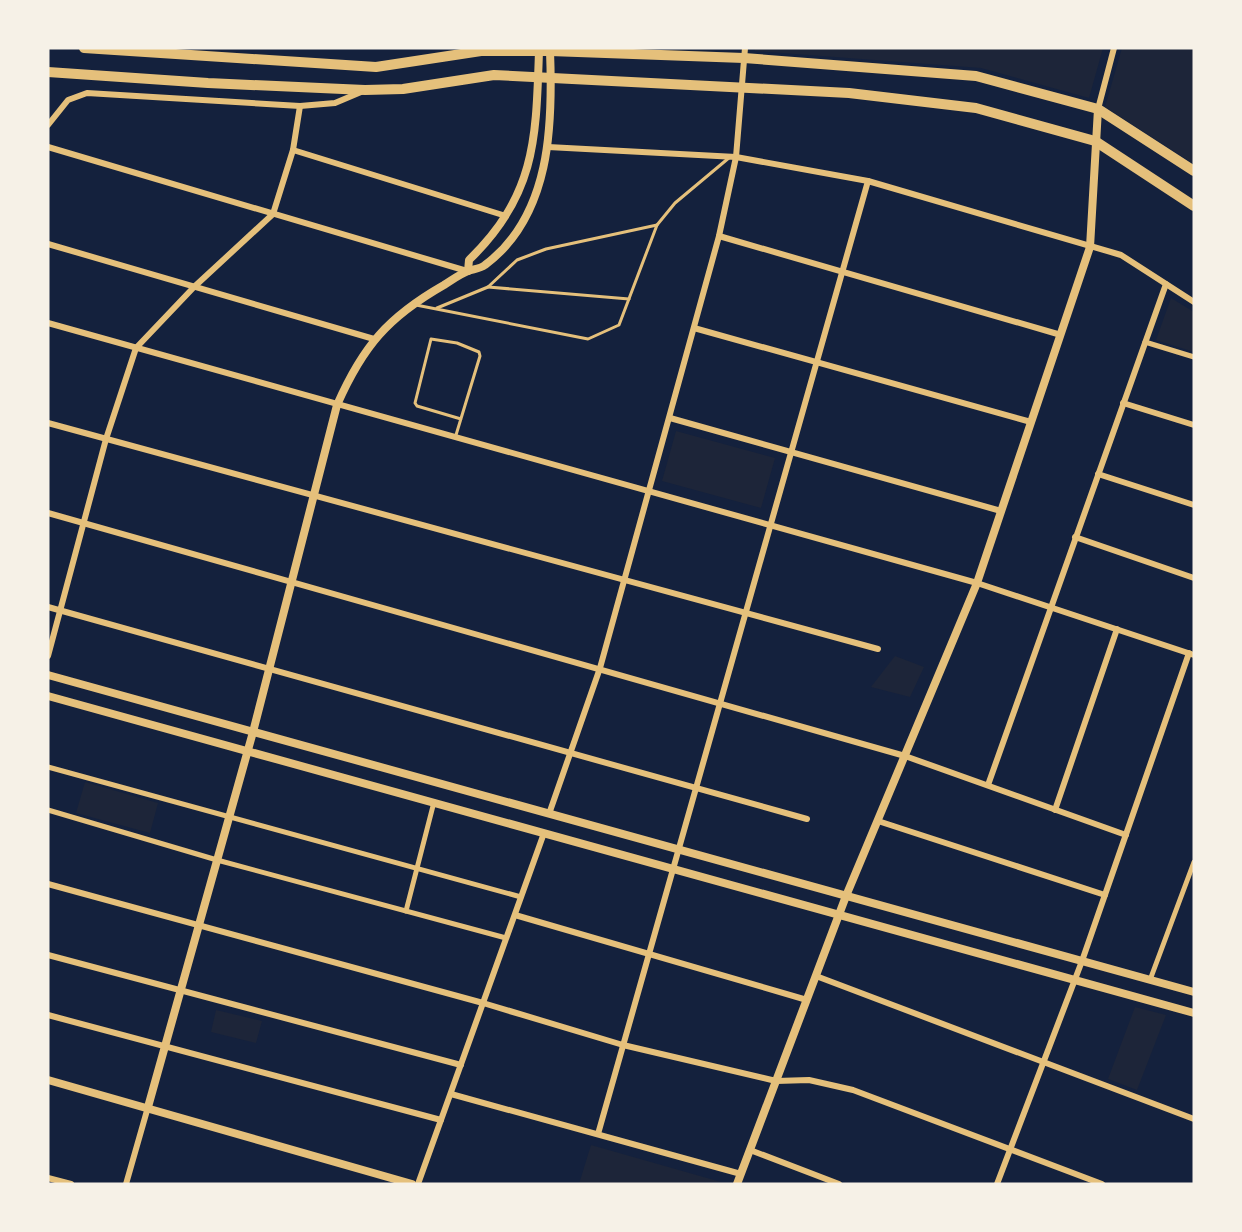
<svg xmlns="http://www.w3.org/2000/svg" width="1242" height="1232" font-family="Rubik,sans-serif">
<rect width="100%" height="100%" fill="#14213d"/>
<g fill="#1d2539">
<polygon points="755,48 1103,48 1089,98 981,68 755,51"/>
<polygon points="1122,48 1194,48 1194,164 1105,107"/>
<polygon points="1171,298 1194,312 1194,352 1156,340"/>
<polygon points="676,431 775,458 761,508 662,481"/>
<polygon points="895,656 924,667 910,697 871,687"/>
<polygon points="85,782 158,803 150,833 76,813"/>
<polygon points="1135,1007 1166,1015 1137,1090 1108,1079"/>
<polygon points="216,1010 262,1021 256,1043 211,1032"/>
<polygon points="591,1145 721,1182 579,1184"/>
</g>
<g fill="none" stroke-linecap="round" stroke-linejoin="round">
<g stroke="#e5c07b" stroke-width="3">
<polyline points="488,287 629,299"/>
<polyline points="416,305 588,339 619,325 657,225 675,203 730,157"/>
<polyline points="437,308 488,287 517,260 546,249 657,225"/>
<polyline points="456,435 480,356 479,352 457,343 431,339 415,403 417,406 461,419"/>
</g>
<g stroke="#e5c07b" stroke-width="5">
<polyline points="1145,342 1194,357"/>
<polyline points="48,767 521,897"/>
<polyline points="48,810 217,860 506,938"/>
<polyline points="406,911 434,802"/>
<polyline points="1150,980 1194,862"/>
</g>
<g stroke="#e5c07b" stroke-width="6">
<polyline points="1098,109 1114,48"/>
<polyline points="48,125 68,100 87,93 300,106 335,103 361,92"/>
<polyline points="48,147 467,271"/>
<polyline points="548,147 736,157 868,181 1121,255 1194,302"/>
<polyline points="293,150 506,216"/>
<polyline points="719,236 1061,335"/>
<polyline points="48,244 374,339"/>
<polyline points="48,323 977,583 1194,655"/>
<polyline points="694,328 1031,422"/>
<polyline points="1123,403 1194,425"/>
<polyline points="670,418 1001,511"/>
<polyline points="48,423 878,649"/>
<polyline points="1098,474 1194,505"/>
<polyline points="48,513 905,756 1126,835"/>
<polyline points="1075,537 1194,578"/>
<polyline points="48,607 807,819"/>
<polyline points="48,656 106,439 136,348 194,287 273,214 293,150 300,106"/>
<polyline points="988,785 1166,284"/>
<polyline points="1055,810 1117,629"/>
<polyline points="549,814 600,668 719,236 736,157 745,48"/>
<polyline points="878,821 1105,895"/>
<polyline points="48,884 483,1003 623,1045 776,1081 809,1080 853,1090 1102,1184"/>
<polyline points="515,915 807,1000"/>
<polyline points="48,955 461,1065"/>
<polyline points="816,976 1194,1119"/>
<polyline points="48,1015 441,1120"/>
<polyline points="451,1094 741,1174"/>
<polyline points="598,1134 868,181"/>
<polyline points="750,1150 839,1184"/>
<polyline points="48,1178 71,1184"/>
<polyline points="126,1184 148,1107"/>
<polyline points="418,1184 544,833"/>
<polyline points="997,1184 1082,961 1189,653"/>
</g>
<g stroke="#e5c07b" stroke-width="8">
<path d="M468 271 469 260C536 195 536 139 539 51"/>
<polyline points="48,675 1194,992"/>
<polyline points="48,696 1194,1013"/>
<polyline points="48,1080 412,1184"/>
<path d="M148 1107 253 732 337 405C363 346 388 317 444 285 452 280 460 274 468 271 473 269 480 269 485 265 551 216 553 125 550 51"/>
<polyline points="737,1184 846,896 977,583 1090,247 1098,109"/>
</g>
<g stroke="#e5c07b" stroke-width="10">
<polyline points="84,48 376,67 481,51 550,51 744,58 976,76 1098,109 1194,171"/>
<polyline points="48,72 208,83 365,90 403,89 494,75 849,93 976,108 1095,141 1194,206"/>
</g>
</g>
<rect width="1242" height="1232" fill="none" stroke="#f6f1e7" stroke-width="99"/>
</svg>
